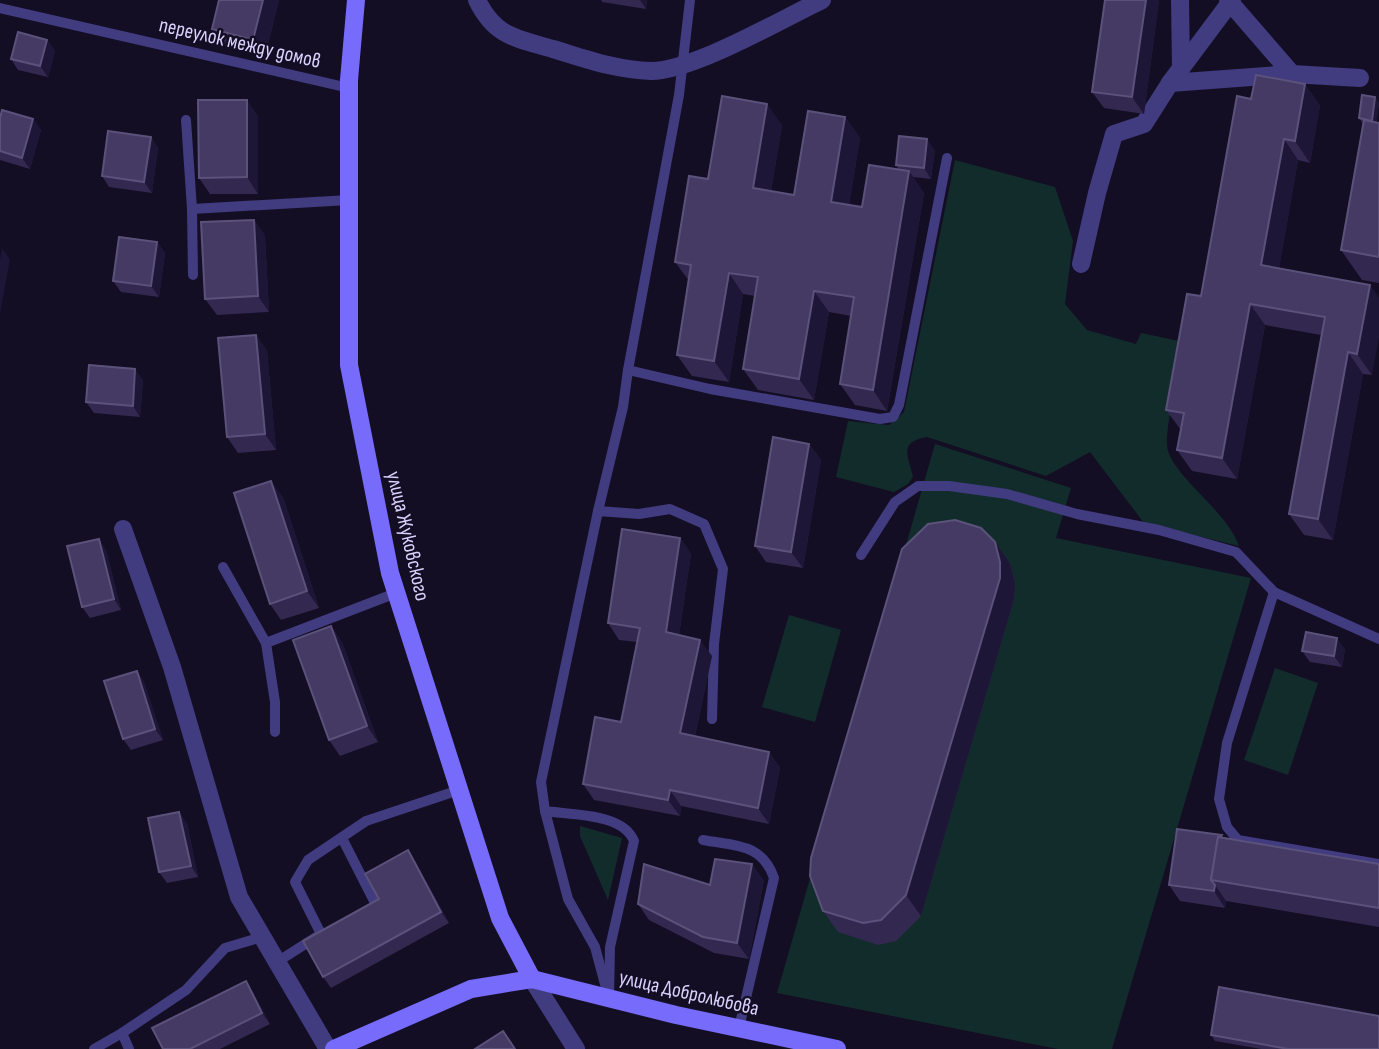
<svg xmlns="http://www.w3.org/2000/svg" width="1379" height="1049" font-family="'Sofia Sans Condensed',sans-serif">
<rect width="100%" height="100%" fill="#130e23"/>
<g fill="#122c2c">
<path d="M955 160 1055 187 1073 241 1065 304 1087 330 1136 344 1141 333 1184 342C1180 368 1166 421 1167 445 1169 474 1226 509 1239 546L1144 523 1090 452 1046 476 927 437C897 442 909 457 913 477L908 484 894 492 836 477 848 421 889 425 904 412Z"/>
<polygon points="935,444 1071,488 1056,538 1251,578 1112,1049 1058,1049 777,993"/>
<polygon points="789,615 841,630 815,722 762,707"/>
<polygon points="1275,668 1318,683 1288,775 1244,760"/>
<polygon points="580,826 622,838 608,900 580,836"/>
</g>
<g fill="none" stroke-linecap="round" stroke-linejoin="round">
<g stroke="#413b80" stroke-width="10">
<polyline points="0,8 349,88"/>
<polyline points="186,120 192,209 349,200"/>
<polyline points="192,209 193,275"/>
<polyline points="628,370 679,95 690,0"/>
<polyline points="598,511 623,407 628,370 710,389 880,419 893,417 899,405 947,158"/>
<polyline points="861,555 895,502 918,486 949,486 1007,494 1077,514 1159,530 1236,552 1274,592 1379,639"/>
<polyline points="223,567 266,643 396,593"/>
<polyline points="1274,592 1227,743 1219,799 1227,827 1238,840 1379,864"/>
<polyline points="266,643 275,702 275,732"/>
<polyline points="545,811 568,899 595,947 606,988"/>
<polyline points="342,838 374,901"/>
<path d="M703 840C735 846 762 843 774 878L739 1028"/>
<polyline points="277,962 321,934 295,882 308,860 366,821 459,790"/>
<path d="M609 998 610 947 634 841C623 813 572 815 545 811L541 782 598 511 639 514 670 509 704 524 723 569 714 644 712 719"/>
<polyline points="94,1049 122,1033"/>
<polyline points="129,1049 122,1033 186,990 225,948 262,937"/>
</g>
<g stroke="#413b80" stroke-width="18">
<path d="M477 0C495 37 516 38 553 49 586 59 616 70 651 71 693 71 780 20 822 0"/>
<polyline points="1180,0 1181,68"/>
<polyline points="1228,0 1292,74 1360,78"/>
<polyline points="1170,83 1292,74"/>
<polyline points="1081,264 1097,193 1114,134 1144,124 1170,83 1232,0"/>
<polyline points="123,529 172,667 239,897 328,1049"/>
<polyline points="532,979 576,1049"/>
</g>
<g stroke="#776bfb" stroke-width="18">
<polyline points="356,0 349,80 349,365 390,573 500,918 532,979"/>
<polyline points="334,1049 471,989 532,979 676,1015 837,1049"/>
</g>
</g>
<g fill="#322850">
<polygon points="279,0 265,56 223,46 212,29"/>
<polygon points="601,0 647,0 646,9 602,2"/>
<polygon points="1105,0 1159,0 1144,114 1104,108 1092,92"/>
<polygon points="47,40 55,51 48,77 18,70 11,59"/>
<polygon points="1375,97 1379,103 1376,122 1379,123 1379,283 1362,280 1341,250 1363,124 1359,118"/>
<polygon points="1251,99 1320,105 1310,163 1298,160 1279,268 1370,285 1372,375 1363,374 1333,540 1304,535 1289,514 1321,335 1265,325 1237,479 1192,471 1177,450 1181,430 1166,410 1201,296"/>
<polygon points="258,116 258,194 210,194 199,178"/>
<polygon points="845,117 860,138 849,205 862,207 899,170 896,165 935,150 931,179 913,177 924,193 887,411 855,405 840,384 851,316 829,312 814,400 758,390 743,369 755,296 743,294 729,382 692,376 677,355 689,281 675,262 708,179 782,125 771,191 794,195"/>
<polygon points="0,118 33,119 41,130 30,169 0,160"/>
<polygon points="151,137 158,148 152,193 109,187 102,176"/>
<polygon points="254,220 265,236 269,312 217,315 205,299"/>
<polygon points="157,242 165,253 159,297 121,292 113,281"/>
<polygon points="256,335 267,351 276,450 238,453 227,437"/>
<polygon points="143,380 140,417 94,413 86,402"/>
<polygon points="809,444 821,460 803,568 766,562 755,546"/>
<polygon points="283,497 319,608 281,620 270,604"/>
<polygon points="680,538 691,554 679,635 712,656 695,736 769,752 780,768 769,824 681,806 680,816 594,800 583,784 621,722 637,642 619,640 608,623"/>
<polygon points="995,542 1010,563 1015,583 1014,599 921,916 896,941 878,945 838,932 823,911"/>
<polygon points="106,550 121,610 90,618 82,607"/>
<polygon points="342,642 378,742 340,756 329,740"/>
<polygon points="1345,649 1342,667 1310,662 1302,651"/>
<polygon points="137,671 144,682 163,740 131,750 123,739"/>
<polygon points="187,823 198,877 167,883 159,872"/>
<polygon points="1223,838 1379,864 1379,927 1226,901 1225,908 1180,901 1169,885"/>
<polygon points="415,861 449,923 331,988 323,977 379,899"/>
<polygon points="764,880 749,959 714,953 649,920 638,904 710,885"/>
<polygon points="253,992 270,1024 220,1049 163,1049"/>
<polygon points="1211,1035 1379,1049 1261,1049 1215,1041"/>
</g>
<g fill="#1e1636">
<polygon points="263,0 279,0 265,56 253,40"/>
<polygon points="640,0 647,0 646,9"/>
<polygon points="1146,0 1159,0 1144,114 1132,97"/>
<polygon points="47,40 55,51 48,77 40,66"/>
<polygon points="1305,84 1320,105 1310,163 1295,141"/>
<polygon points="1375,97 1379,103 1376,126 1372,121"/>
<polygon points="247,100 258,116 258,194 247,177"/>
<polygon points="767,104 782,125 768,209 753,188"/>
<polygon points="845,117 860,138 846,223 831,202"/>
<polygon points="33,119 41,130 30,169 22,158"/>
<polygon points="151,137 158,148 152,193 144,182"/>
<polygon points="927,139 935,150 931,179 924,168"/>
<polygon points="1284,139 1298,160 1276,286 1261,265"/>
<polygon points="909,171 924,193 887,411 873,390"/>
<polygon points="254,220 265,236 269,312 258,296"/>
<polygon points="157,242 165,253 159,297 151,286"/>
<polygon points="2,248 10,259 0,314 0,260"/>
<polygon points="729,273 743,294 729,382 714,361"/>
<polygon points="1370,285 1379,298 1379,337 1372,375 1357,354"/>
<polygon points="814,291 829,312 814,400 799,379"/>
<polygon points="1250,304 1265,325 1237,479 1222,458"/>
<polygon points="256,335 267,351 276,450 265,434"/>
<polygon points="1348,352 1363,374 1333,540 1318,519"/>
<polygon points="135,369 143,380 140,417 133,406"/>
<polygon points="809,444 821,460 803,568 791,552"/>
<polygon points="271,481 283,497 319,608 307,591"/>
<polygon points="680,538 691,554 677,648 666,632"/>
<polygon points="99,539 106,550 121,610 114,599"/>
<polygon points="995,542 1010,563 1015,583 1014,599 921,916 906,895"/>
<polygon points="331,626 342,642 378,742 367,726"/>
<polygon points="1337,638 1345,649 1342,667 1334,656"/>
<polygon points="700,640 712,656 692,749 680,733"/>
<polygon points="137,671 144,682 163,740 155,729"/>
<polygon points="769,752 780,768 769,824 758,808"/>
<polygon points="670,790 681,806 680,816 668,800"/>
<polygon points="179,812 187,823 198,877 191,866"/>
<polygon points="408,850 415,861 449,923 441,912"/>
<polygon points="752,864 764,880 749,959 737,943"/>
<polygon points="1215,885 1226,901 1225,908 1214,891"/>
<polygon points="246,981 253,992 270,1024 262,1013"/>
</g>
<g fill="#443a63" stroke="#5b527b" stroke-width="2">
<polygon points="219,0 263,0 253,40 212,29"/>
<polygon points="1105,0 1146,0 1132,97 1092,92"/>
<polygon points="18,32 47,40 40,66 11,59"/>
<polygon points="1256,75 1305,84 1295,141 1284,139 1261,265 1370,285 1357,354 1348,352 1318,519 1289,514 1325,317 1250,304 1222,458 1177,450 1184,413 1166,410 1187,294 1201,296 1237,96 1251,99"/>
<polygon points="1362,95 1375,97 1372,121 1359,118"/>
<polygon points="722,96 767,104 753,188 794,195 808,111 845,117 831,202 862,207 869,165 909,171 873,390 840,384 854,297 814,291 799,379 743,369 758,277 729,273 714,361 677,355 691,265 675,262 689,176 708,179"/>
<polygon points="198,100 247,100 247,177 199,178"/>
<polygon points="2,110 33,119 22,158 0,151 0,118"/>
<polygon points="1364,120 1379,123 1379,257 1341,250"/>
<polygon points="108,131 151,137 144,182 102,176"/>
<polygon points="899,136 927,139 924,168 896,165"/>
<polygon points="254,220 258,296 205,299 201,222"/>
<polygon points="119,237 157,242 151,286 113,281"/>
<polygon points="256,335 265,434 227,437 218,338"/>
<polygon points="89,365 135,369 133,406 86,402"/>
<polygon points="773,437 809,444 791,552 755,546"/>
<polygon points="271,481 307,591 270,604 234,493"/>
<polygon points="955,520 981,528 995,542 1000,562 1000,578 906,895 881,920 863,923 823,911 810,876 811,858 902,549 928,524"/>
<polygon points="622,529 680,538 666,632 700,640 680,733 769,752 758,808 670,790 668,800 583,784 595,717 621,722 640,628 608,623"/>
<polygon points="99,539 114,599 82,607 67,546"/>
<polygon points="331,626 367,726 329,740 293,640"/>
<polygon points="1306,632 1337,638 1334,656 1302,651"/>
<polygon points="137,671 155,729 123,739 104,681"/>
<polygon points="179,812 191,866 159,872 148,818"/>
<polygon points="1177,829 1222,835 1221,837 1218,837 1211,880 1215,885 1214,891 1169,885"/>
<polygon points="1218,837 1379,864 1379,908 1211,880"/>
<polygon points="408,850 441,912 323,977 303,941 379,899 365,874"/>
<polygon points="715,859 752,864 737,943 703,937 638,904 644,864 710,885"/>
<polygon points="246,981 262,1013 190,1049 163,1049 152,1028"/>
<polygon points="1219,987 1379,1016 1379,1049 1288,1049 1211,1035"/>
<polygon points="503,1031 515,1049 475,1049"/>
</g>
<g text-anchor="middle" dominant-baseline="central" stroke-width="5" stroke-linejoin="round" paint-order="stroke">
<g font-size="21" fill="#d9d1fe" stroke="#130e23">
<text transform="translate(240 43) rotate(13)">переулок между домов</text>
<text transform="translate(408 536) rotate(77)">улица Жуковского</text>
<text transform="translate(689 993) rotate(13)">улица Добролюбова</text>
</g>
</g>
</svg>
